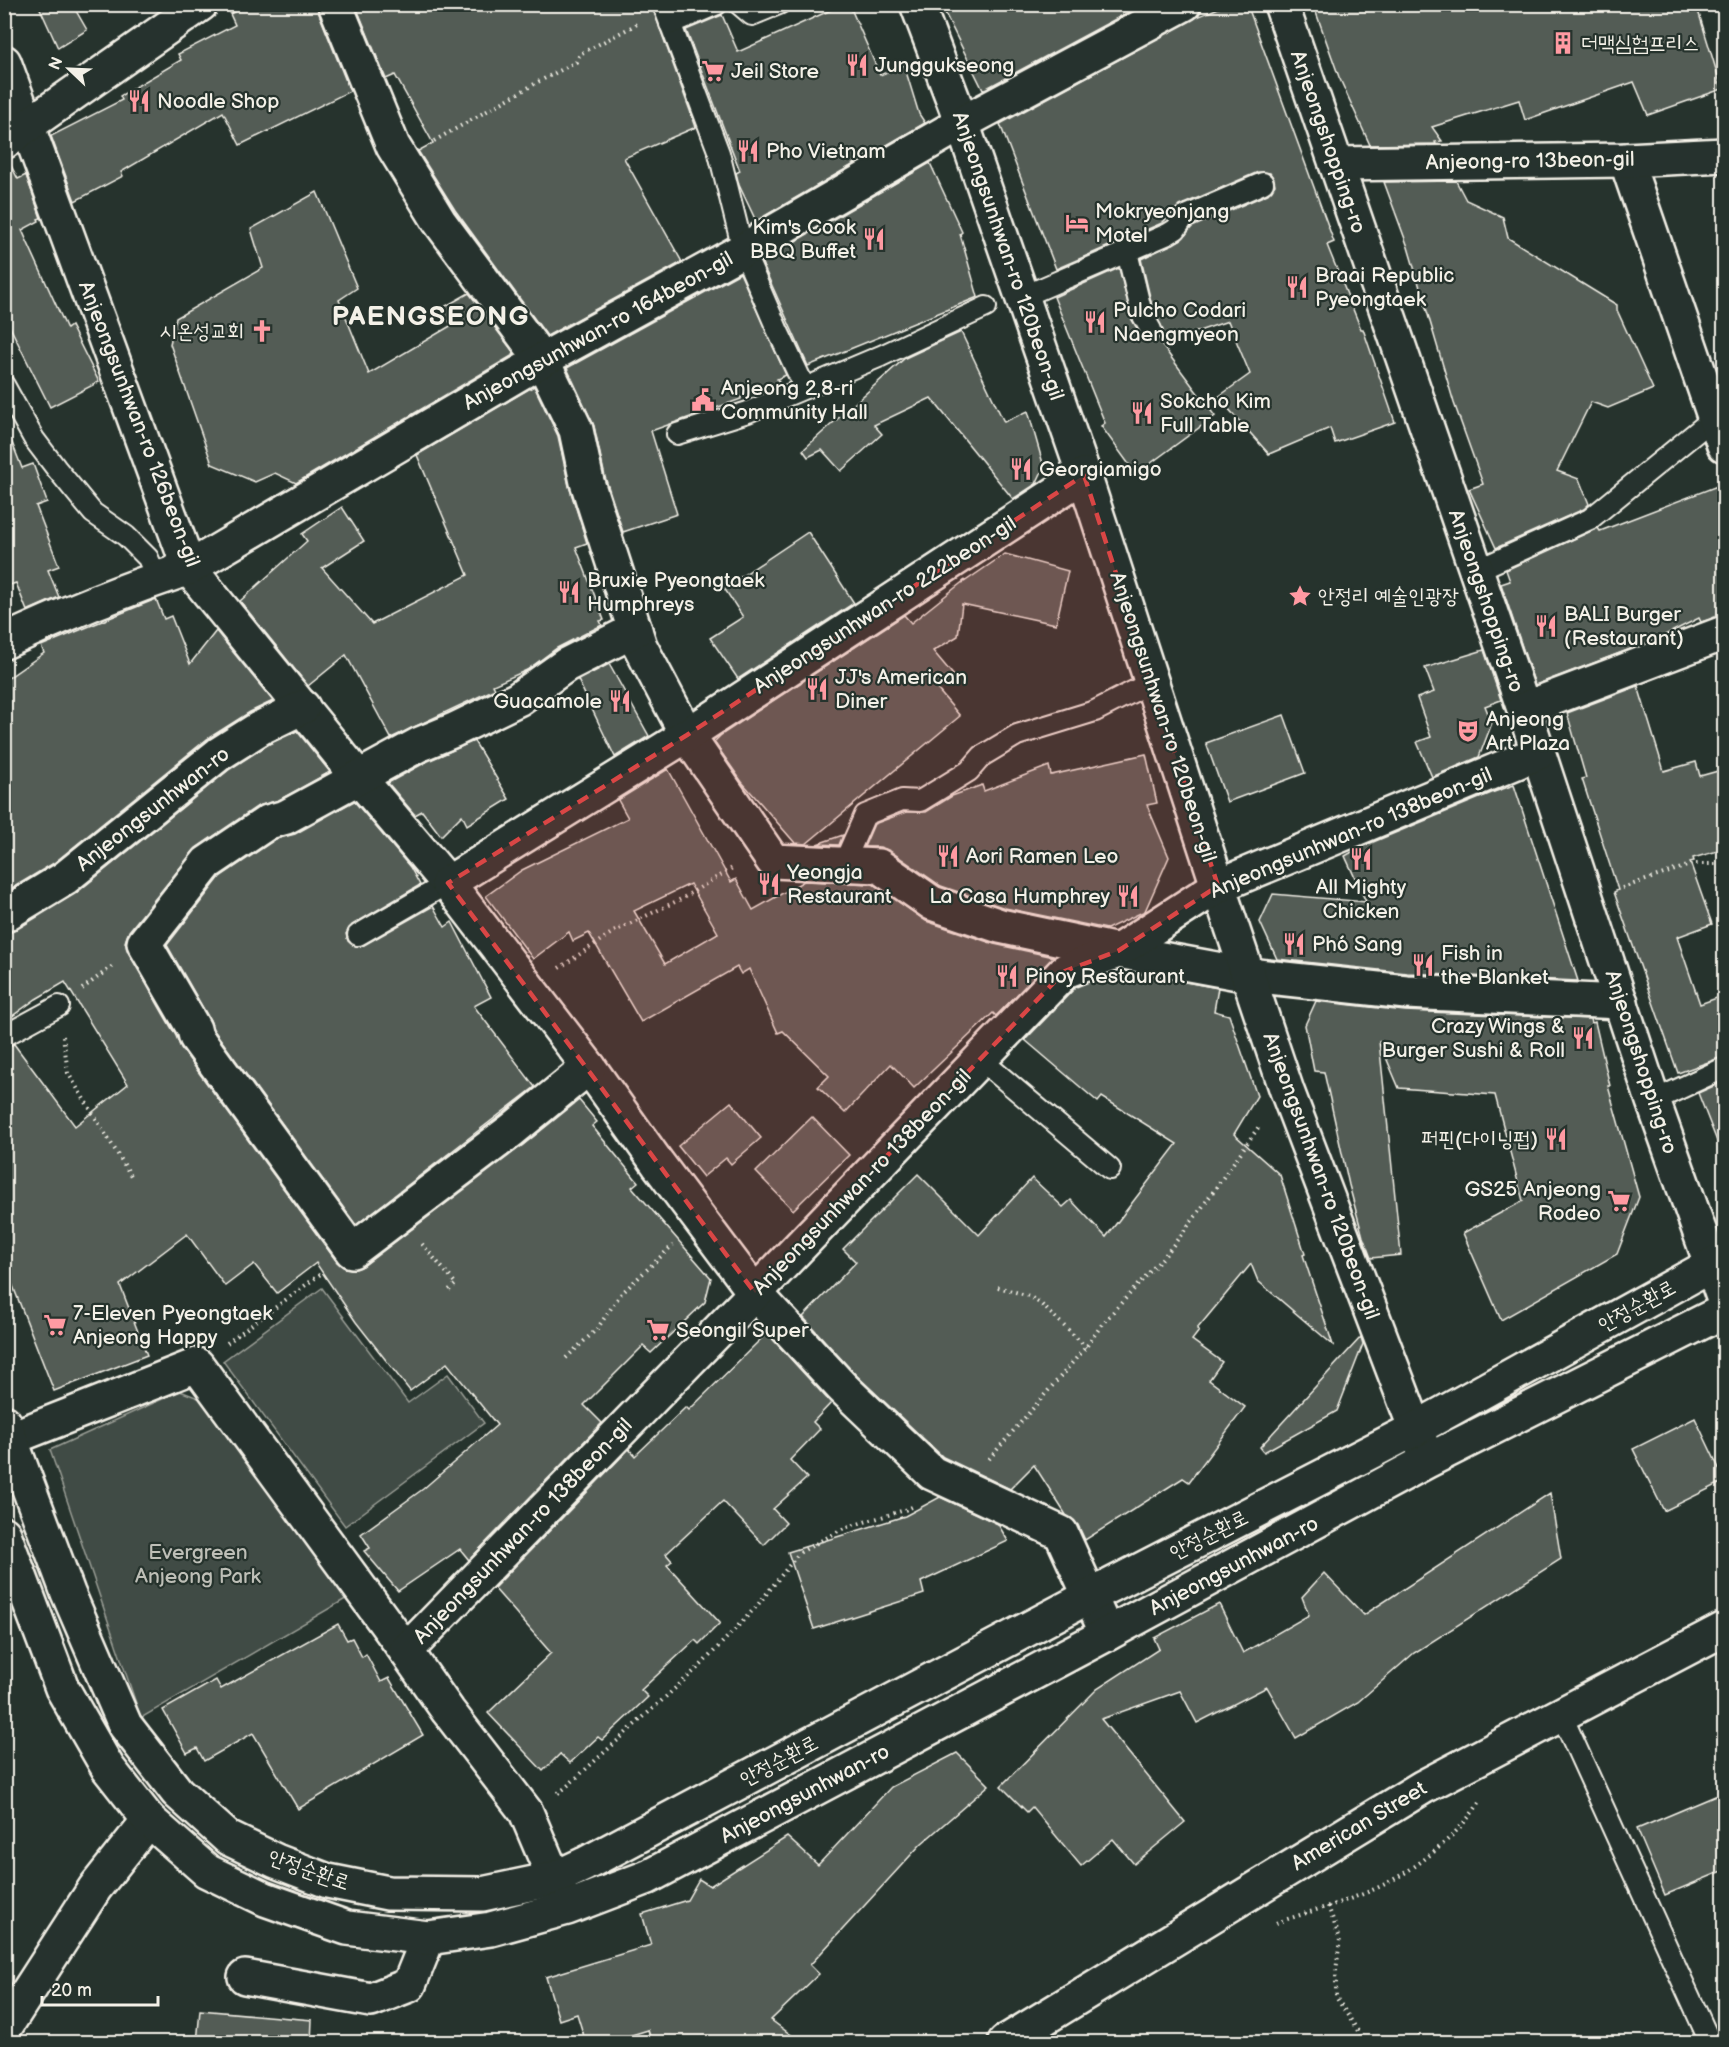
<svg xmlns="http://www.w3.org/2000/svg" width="1729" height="2047" font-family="'Balsamiq Sans','Poor Story',sans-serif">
<rect width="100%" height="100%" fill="#26332d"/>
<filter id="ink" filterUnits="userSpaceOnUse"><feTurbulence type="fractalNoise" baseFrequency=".0167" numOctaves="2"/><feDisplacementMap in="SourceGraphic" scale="12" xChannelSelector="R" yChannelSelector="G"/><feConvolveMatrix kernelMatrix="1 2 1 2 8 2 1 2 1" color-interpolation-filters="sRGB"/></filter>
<g filter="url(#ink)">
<g fill="#414b45" stroke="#9a9e96" stroke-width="1.5">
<polygon points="322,1288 408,1403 448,1374 484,1423 345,1526 223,1361"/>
<polygon points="180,1391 209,1402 349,1597 141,1718 50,1450"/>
</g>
<g fill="#525c55" stroke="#f4f1e8" stroke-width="1.5" fill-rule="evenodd">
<polygon points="38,4 72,4 87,30 58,48"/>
<polygon points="249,4 317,4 318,11 350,91 240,145 223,112 121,172 123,176 75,201 51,136 122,100 120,96 181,60 178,54 235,25 230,14"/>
<polygon points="355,4 651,4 696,127 624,158 682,262 547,336 455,210 418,151 433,143 395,75 386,79"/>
<polygon points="844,4 849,4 880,75 904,65 919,114 925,123 756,221 739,185 736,173 740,171 686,30 722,15 738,52"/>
<polygon points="962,4 1137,4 1138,7 983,90 945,13"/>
<polygon points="1228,4 1247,4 1334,242 1327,245 1361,329 1363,329 1395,422 1335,443 1330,428 1269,454 1218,397 1250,374 1228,321 1161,344 1215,416 1136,474 1101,426 1105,423 1054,297 1119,268 1132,320 1144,340 1150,342 1156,341 1162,336 1163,330 1153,310 1141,259 1182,239 1192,227 1268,194 1275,185 1274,179 1270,173 1258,172 1179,206 1162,223 1056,269 1000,124 1197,17"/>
<polygon points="1313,4 1696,4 1722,89 1648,115 1634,82 1525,120 1519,100 1432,127 1442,141 1435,142 1436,144 1370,145 1339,77"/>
<polygon points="8,160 18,179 26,175 41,218 38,219 39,221 22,230 67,329 71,326 99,382 50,407 4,315 4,161"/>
<polygon points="930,163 962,232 960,234 978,297 808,366 761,261"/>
<polygon points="1456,181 1466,200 1503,217 1508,238 1617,305 1617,310 1653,389 1608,408 1591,402 1557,471 1579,479 1589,504 1584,509 1496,548 1469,489 1483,484 1454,403 1408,247 1384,182"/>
<polygon points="317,192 357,288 339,300 369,374 452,325 439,310 469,293 515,354 296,483 275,473 255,482 212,464 170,344 176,318 263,268 251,229"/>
<polygon points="740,273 786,375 777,379 779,382 741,397 741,399 651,431 677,514 623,532 605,477 594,426 567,368"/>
<polygon points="961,332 1004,422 1028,411 1044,467 1036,484 1013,499 931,398 874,425 882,434 841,471 822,450 808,457 803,450 905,358"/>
<polygon points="534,386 558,436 569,486 587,543 576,547 604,620 600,621 602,625 557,648 527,670 493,685 495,689 391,738 346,655 308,686 240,601 307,541 302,534 342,507 364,541 322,568 372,624 468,575 417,455"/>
<polygon points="4,430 7,430 22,468 33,464 47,502 36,506 59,566 48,570 59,597 27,611 16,583 4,587"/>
<polygon points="1725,483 1725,615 1701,622 1699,618 1657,639 1535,685 1501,584 1510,581 1506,570 1598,528 1600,531"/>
<polygon points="808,532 854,603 738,679 710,638 743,617 724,588"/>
<polygon points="1005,554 1068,571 1056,624 962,604 958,636 933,651 954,676 938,690 960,716 806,844 795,843 742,782 714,742 721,735 904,615 911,623 965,580 964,582"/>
<polygon points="156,599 164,619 171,616 190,664 216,631 273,701 250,712 207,739 54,863 4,893 4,681 44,653 41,646"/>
<polygon points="1484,650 1501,700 1485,706 1492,723 1479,757 1432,777 1417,742 1431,737 1417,698 1434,692 1425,668"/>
<polygon points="609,664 649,736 615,757 578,680"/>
<polygon points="1638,686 1664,771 1696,762 1700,776 1725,769 1725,849 1693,858 1694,861 1690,862 1712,924 1677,937 1700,1004 1725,995 1725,1056 1678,1073 1614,892 1618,890 1582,779 1586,778 1567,713"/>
<polygon points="1284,715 1305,773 1227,802 1206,743"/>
<polygon points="297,731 330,772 279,800 258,806 196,848 129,931 125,942 128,952 176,1036 181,1048 337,1262 345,1268 355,1269 363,1266 523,1145 579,1100 597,1122 592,1126 638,1182 632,1187 711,1278 705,1302 651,1353 643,1346 584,1405 602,1423 469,1560 460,1549 398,1591 364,1551 370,1548 361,1534 423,1489 497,1425 447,1363 410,1391 356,1322 316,1263 277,1293 254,1264 225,1286 187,1234 120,1285 147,1355 54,1391 4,1263 4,1048 14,1044 75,1126 128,1084 65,982 36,999 4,1022 4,934 14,931 75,894 230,769 269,744"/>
<polygon points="474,741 509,799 467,825 462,815 441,836 422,811 415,815 388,783 428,761"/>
<polygon points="1146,754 1157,803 1147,805 1169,857 1145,911 1107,929 1005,908 941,886 890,851 880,847 864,847 874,824 906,812 926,812 952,796 982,785 984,791 1049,766 1051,775"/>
<path d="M668 769 731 882 736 879 753 910 804 881 873 884 926 921 994 944 1054 957 996 1016 993 1013 914 1088 891 1064 845 1113 818 1087 829 1076 783 1031 778 1033 749 969 741 974 737 967 641 1022 589 933 573 941 569 932 533 959 486 896 522 870 628 818 618 800ZM690 884 718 933 665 964 634 911Z"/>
<polygon points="1514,785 1578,981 1407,973 1277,959 1260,922 1273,894 1366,902 1345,856 1361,847 1494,792"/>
<polygon points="354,801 410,867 420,885 352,925 346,934 348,941 357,947 364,945 433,906 445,927 452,922 491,997 474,1006 535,1087 356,1225 213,1029 210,1020 167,945 220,877 276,839 295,834"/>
<polygon points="843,835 839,845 817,844"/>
<polygon points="1120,970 1218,988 1214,1011 1229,1015 1257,1096 1234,1134 1280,1175 1305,1254 1303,1255 1333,1345 1258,1281 1251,1264 1197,1329 1199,1331 1192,1340 1222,1362 1209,1380 1245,1407 1189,1482 1183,1478 1085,1540 1078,1525 1066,1515 1034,1465 1010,1489 943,1457 855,1374 803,1317 856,1262 843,1249 918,1174 979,1235 1032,1178 1063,1207 1071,1200 1106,1237 1177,1144 1102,1097 1098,1102 1025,1040 1076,987"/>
<polygon points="1316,1001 1405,1011 1591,1019 1592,1023 1595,1022 1610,1086 1608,1086 1639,1197 1617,1254 1501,1320 1463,1233 1523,1201 1495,1095 1399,1088 1379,1041 1401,1255 1371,1258 1363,1237 1349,1185 1324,1072 1314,1071 1305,1025"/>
<polygon points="1725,1081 1725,1154 1722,1154 1698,1093"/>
<polygon points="731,1102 761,1138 731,1164 726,1158 703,1177 678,1146"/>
<polygon points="812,1117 849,1155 793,1210 756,1172"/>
<polygon points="767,1333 831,1403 813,1422 820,1429 790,1460 807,1478 773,1509 786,1523 764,1545 723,1501 666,1554 672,1561 667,1565 720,1623 699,1644 695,1640 641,1690 648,1697 602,1740 598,1737 570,1763 560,1754 543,1771 488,1713 551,1653 494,1588 629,1449 635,1456 686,1407 689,1410"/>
<polygon points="1361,1337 1363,1344 1337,1411 1264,1452 1260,1447"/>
<polygon points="1695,1418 1725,1481 1664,1511 1633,1449"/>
<polygon points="1550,1493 1561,1559 1414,1653 1358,1702 1296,1738 1267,1687 1197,1723 1180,1691 1101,1719 1185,1822 1134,1864 1113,1839 1081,1866 1032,1807 1027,1812 1001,1786 1097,1689 1159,1649 1154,1638 1219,1604 1243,1653 1309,1615 1302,1597 1324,1573 1364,1615"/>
<polygon points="940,1497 998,1524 1008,1541 921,1582 924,1594 814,1629 788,1552 905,1516"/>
<polygon points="338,1624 347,1640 352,1638 362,1657 366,1654 381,1682 389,1678 423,1735 298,1809 253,1733 204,1761 197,1748 187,1753 163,1710 216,1680 221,1689"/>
<polygon points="957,1753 989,1785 921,1844 810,1965 819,1974 771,2020 802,2043 652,2043 648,2030 606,2043 586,2043 577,2014 559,2020 546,1977 651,1945 642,1914 687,1900 699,1879 710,1886 787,1837 818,1865 891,1787"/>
<polygon points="1725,1792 1725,1870 1665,1895 1637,1829"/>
<polygon points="200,2010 312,2020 311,2043 197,2043"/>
</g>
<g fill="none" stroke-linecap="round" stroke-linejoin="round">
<g stroke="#f4f1e8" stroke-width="24">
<g id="lane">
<polyline points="663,4 719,153 743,250 777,329 805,388"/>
<polyline points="739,4 752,15 779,4"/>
<polyline points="670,24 717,4"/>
<polyline points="1127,252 1142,314 1151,330"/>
<polyline points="1022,297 1168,234 1176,229 1184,217 1263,183"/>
<polyline points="4,385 34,439 56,468 93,513 126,536 148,558 157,579"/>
<polyline points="677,434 748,412 881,356 986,307"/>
<polyline points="1475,571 1590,519 1720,413"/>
<polyline points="843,865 865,815 902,800 920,801 969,771 982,756 1017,735 1095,711 1140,688 1153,687"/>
<polyline points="358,935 448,883"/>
<polyline points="4,1036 59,1006"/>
<polyline points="980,1059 1110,1169"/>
<polyline points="1653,1101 1724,1068"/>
<polyline points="1561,1714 1710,2042"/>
</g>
</g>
<g stroke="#f4f1e8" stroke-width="38">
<g id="street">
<polyline points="335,4 393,146 439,221 542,360 576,430 587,482 640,646 687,735 773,861 879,866 932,903 1000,926 1118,951 1249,975 1406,992 1621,1002"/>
<polyline points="917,4 962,123 1084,475 1218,886 1287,1091 1426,1456"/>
<polyline points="1281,4 1524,709 1653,1101 1724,1300"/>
<polyline points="4,62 189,568 359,778 448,883 589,1067 658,1164 755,1293 842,1387 932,1473 1061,1533 1107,1634"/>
<polyline points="1626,160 1724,445"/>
<polyline points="1336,164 1626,160 1724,155"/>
<path d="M4 642C65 613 126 589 189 568L542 360 743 250 962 123 1184 4"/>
<polyline points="1524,709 1724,633"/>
<polyline points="448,883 687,735 1084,475"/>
<polyline points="4,915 65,878 219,754 260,728 303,707"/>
<polyline points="589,1067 512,1130 352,1251 196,1037 194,1029 144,943 207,863 268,822 286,817 420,744 454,730 518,699 566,665 635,630"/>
<polyline points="4,1441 197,1365 406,1651"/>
<polyline points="565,1904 526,1812 448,1711 406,1651 755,1293 1065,971 1118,951 1218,886 1538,753"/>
<polyline points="245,1977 371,2000 409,1985 428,1938"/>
<polyline points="4,2029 95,1888 149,1820"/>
</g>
</g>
<g stroke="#f4f1e8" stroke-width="38">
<g id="secondary">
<polyline points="4,142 201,4"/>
<polyline points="4,1422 68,1593 125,1725 177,1792 228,1838 276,1861 328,1881 388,1893 482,1894 553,1879 585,1864 1090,1596 1415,1429 1724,1258"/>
<polyline points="4,1534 62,1688 108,1768 149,1820 207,1871 265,1899 347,1928 428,1938 491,1929 567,1908 648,1877 1107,1634 1427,1461 1724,1311"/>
<polyline points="1005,2042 1423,1787 1724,1629"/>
</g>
</g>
<g stroke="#f4f1e8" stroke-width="4" stroke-dasharray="1.5 4.5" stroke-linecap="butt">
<polyline points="434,141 538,82 576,62 580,54 639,23"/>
<polyline points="1622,888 1693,864 1724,864"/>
<polyline points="559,968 613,932 681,899 734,867"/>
<polyline points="82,989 114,965"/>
<polyline points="63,1036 68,1073 133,1179"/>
<polyline points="422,1244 456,1284 449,1290"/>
<polyline points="998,1287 1029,1296 1041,1304 1086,1347"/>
<polyline points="227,1343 322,1273"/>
<polyline points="566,1358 597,1329 620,1295 673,1245"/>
<polyline points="989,1459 1086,1347 1103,1323 1167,1253 1198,1213 1260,1125"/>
<polyline points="558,1793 565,1788 702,1664 756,1607 799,1553 844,1528 905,1510 914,1506"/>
<polyline points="1328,1906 1340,1939 1336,1971 1336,1997 1365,2042"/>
<path d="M1276 1923C1310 1911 1348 1902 1381 1886 1417 1869 1459 1835 1481 1800"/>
</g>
<use href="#lane" stroke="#26332d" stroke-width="20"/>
<use href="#street" stroke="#26332d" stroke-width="33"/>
<use href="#secondary" stroke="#26332d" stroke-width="33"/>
</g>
</g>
<path fill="#da4645" fill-opacity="0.2" stroke="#da4645" stroke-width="4.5" stroke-dasharray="12 8" stroke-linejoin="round" d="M1084 475 1218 886 1118 951 1065 971 755 1293 448 883 687 735Z"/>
<defs>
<g id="building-bare" transform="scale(1.8)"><path d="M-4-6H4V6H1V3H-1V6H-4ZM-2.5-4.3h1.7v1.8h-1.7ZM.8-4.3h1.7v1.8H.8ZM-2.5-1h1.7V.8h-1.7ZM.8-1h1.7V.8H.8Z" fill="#ff9aa2" stroke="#26332d" stroke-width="2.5" paint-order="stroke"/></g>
<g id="restaurant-bare" transform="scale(1.8)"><path d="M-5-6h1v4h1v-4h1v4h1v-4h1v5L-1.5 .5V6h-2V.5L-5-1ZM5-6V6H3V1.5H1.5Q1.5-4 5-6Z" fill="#ff9aa2" stroke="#26332d" stroke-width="2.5" paint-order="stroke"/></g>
<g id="supermarket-bare" transform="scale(1.8)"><path d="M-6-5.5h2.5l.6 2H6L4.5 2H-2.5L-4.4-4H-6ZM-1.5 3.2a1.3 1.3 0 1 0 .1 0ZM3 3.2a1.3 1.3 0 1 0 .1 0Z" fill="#ff9aa2" stroke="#26332d" stroke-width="2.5" paint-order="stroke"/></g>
<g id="hotel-bare" transform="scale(1.8)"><path d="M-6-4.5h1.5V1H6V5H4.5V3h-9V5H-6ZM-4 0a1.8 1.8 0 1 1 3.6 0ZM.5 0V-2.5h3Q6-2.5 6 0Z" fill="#ff9aa2" stroke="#26332d" stroke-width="2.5" paint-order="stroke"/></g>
<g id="church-bare" transform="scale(1.8)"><path d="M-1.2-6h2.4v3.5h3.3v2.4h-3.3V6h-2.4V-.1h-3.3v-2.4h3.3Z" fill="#ff9aa2" stroke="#26332d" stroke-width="2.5" paint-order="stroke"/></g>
<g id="civic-bare" transform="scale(1.8)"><path d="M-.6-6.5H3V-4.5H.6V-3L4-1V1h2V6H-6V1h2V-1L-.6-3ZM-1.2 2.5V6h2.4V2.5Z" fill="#ff9aa2" stroke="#26332d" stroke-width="2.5" paint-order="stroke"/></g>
<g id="sight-bare" transform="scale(1.8)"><path d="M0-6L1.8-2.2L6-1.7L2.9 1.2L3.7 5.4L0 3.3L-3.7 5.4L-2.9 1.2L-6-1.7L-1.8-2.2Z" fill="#ff9aa2" stroke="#26332d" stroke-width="2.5" paint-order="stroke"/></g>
<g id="theatre-bare" transform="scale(1.8)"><path d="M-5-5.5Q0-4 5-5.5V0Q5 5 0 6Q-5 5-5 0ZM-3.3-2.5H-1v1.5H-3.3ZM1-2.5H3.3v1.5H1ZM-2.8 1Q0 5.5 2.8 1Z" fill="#ff9aa2" stroke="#26332d" stroke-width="2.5" paint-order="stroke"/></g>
</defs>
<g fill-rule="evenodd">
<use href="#building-bare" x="1563" y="43"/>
<use href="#restaurant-bare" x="857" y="65"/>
<use href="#supermarket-bare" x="713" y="71"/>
<use href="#restaurant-bare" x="139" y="101"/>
<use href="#restaurant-bare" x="748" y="151"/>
<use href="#hotel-bare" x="1077" y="223"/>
<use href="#restaurant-bare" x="874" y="239"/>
<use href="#restaurant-bare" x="1297" y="287"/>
<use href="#restaurant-bare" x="1095" y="322"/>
<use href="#church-bare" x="262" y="331"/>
<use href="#civic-bare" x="703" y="400"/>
<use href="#restaurant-bare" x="1142" y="413"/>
<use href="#restaurant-bare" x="1021" y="469"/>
<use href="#restaurant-bare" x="569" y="592"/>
<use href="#sight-bare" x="1300" y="596"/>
<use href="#restaurant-bare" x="1546" y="626"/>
<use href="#restaurant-bare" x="817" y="689"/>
<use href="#restaurant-bare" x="620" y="701"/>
<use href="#theatre-bare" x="1468" y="731"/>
<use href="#restaurant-bare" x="948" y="856"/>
<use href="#restaurant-bare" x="1361" y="859"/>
<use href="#restaurant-bare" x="769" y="884"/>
<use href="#restaurant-bare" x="1128" y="896"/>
<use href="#restaurant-bare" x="1294" y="944"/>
<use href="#restaurant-bare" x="1423" y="965"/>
<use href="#restaurant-bare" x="1007" y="976"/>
<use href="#restaurant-bare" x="1583" y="1038"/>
<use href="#restaurant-bare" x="1556" y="1139"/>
<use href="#supermarket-bare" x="1619" y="1201"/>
<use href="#supermarket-bare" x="55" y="1325"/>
<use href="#supermarket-bare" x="658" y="1330"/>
</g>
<g text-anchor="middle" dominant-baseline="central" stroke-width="4.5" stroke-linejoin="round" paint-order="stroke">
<g font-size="21" fill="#f4f1e8" stroke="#26332d" text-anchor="start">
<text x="1581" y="43">더맥심험프리스</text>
<text x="875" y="65">Junggukseong</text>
<text x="731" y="71">Jeil Store</text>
<text x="157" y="101">Noodle Shop</text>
<text x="766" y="151">Pho Vietnam</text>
<text x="1095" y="211">Mokryeonjang<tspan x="1095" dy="24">Motel</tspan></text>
<text x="856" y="227" text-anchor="end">Kim's Cook<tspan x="856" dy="24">BBQ Buffet</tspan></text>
<text x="1315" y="275">Braai Republic<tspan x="1315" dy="24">Pyeongtaek</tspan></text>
<text x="1113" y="310">Pulcho Codari<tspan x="1113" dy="24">Naengmyeon</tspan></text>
<text x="244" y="331" text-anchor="end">시온성교회</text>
<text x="721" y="388">Anjeong 2,8-ri<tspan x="721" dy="24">Community Hall</tspan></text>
<text x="1160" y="401">Sokcho Kim<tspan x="1160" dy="24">Full Table</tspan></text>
<text x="1039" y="469">Georgiamigo</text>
<text x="587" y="580">Bruxie Pyeongtaek<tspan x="587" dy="24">Humphreys</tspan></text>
<text x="1318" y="596">안정리 예술인광장</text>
<text x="1564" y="614">BALI Burger<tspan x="1564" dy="24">(Restaurant)</tspan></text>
<text x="835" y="677">JJ's American<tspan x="835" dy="24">Diner</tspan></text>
<text x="602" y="701" text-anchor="end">Guacamole</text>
<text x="1486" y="719">Anjeong<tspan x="1486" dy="24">Art Plaza</tspan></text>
<text x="966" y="856">Aori Ramen Leo</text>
<text x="787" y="872">Yeongja<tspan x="787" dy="24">Restaurant</tspan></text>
<text x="1361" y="887" text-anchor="middle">All Mighty<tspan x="1361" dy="24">Chicken</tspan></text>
<text x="1110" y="896" text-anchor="end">La Casa Humphrey</text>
<text x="1312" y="944">Phó Sang</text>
<text x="1441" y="953">Fish in<tspan x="1441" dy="24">the Blanket</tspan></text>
<text x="1025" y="976">Pinoy Restaurant</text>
<text x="1565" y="1026" text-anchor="end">Crazy Wings &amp;<tspan x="1565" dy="24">Burger Sushi &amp; Roll</tspan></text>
<text x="1538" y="1139" text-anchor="end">퍼핀(다이닝펍)</text>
<text x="1601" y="1189" text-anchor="end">GS25 Anjeong<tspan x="1601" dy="24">Rodeo</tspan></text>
<text x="73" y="1313">7-Eleven Pyeongtaek<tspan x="73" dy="24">Anjeong Happy</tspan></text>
<text x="676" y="1330">Seongil Super</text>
</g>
<g font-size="21" fill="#f4f1e8" stroke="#26332d">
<text transform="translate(1328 142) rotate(71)">Anjeongshopping-ro</text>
<text transform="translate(1530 161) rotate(-1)">Anjeong-ro 13beon-gil</text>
<text transform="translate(1008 256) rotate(71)">Anjeongsunhwan-ro 120beon-gil</text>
<text transform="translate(598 331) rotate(-29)">Anjeongsunhwan-ro 164beon-gil</text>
<text transform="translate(139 424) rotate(69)">Anjeongsunhwan-ro 126beon-gil</text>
<text transform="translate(1486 601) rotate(71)">Anjeongshopping-ro</text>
<text transform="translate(885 605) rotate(-33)">Anjeongsunhwan-ro 222beon-gil</text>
<text transform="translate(1163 717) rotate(72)">Anjeongsunhwan-ro 120beon-gil</text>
<text transform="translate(153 809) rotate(-38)">Anjeongsunhwan-ro</text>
<text transform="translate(1351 833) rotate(-23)">Anjeongsunhwan-ro 138beon-gil</text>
<text transform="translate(1641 1062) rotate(72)">Anjeongshopping-ro</text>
<text transform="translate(1321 1176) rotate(70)">Anjeongsunhwan-ro 120beon-gil</text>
<text transform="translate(862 1182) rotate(-46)">Anjeongsunhwan-ro 138beon-gil</text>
<text transform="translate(1637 1306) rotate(-29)">안정순환로</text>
<text transform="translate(523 1531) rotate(-46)">Anjeongsunhwan-ro 138beon-gil</text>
<text transform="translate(1209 1535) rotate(-27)">안정순환로</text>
<text transform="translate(1234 1566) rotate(-28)">Anjeongsunhwan-ro</text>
<text transform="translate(779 1761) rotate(-28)">안정순환로</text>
<text transform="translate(805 1794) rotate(-28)">Anjeongsunhwan-ro</text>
<text transform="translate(1359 1826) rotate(-31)">American Street</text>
<text transform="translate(309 1870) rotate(19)">안정순환로</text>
</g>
<g font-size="21" fill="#bebfb7" stroke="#26332d">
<text x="198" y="1552">Evergreen<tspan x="198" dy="24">Anjeong Park</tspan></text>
</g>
<g font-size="27" font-weight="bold" letter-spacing="1.5" fill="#f4f1e8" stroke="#26332d">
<text x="431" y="317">PAENGSEONG</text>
</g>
</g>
<rect width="1729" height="2047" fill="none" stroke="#26332d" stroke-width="24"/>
<rect x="12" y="12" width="1705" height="2023" fill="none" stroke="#f4f1e8" stroke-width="2" filter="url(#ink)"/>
<g transform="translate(69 69) rotate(293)" stroke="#26332d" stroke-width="4.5" paint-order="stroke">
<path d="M0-4.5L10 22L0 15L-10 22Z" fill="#f4f1e8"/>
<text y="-9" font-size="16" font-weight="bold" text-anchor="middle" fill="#f4f1e8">N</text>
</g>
<path d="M42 1996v9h116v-9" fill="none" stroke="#f4f1e8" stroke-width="3"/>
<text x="51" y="1996" font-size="18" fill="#f4f1e8" stroke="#26332d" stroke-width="4.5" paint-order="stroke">20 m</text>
</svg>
